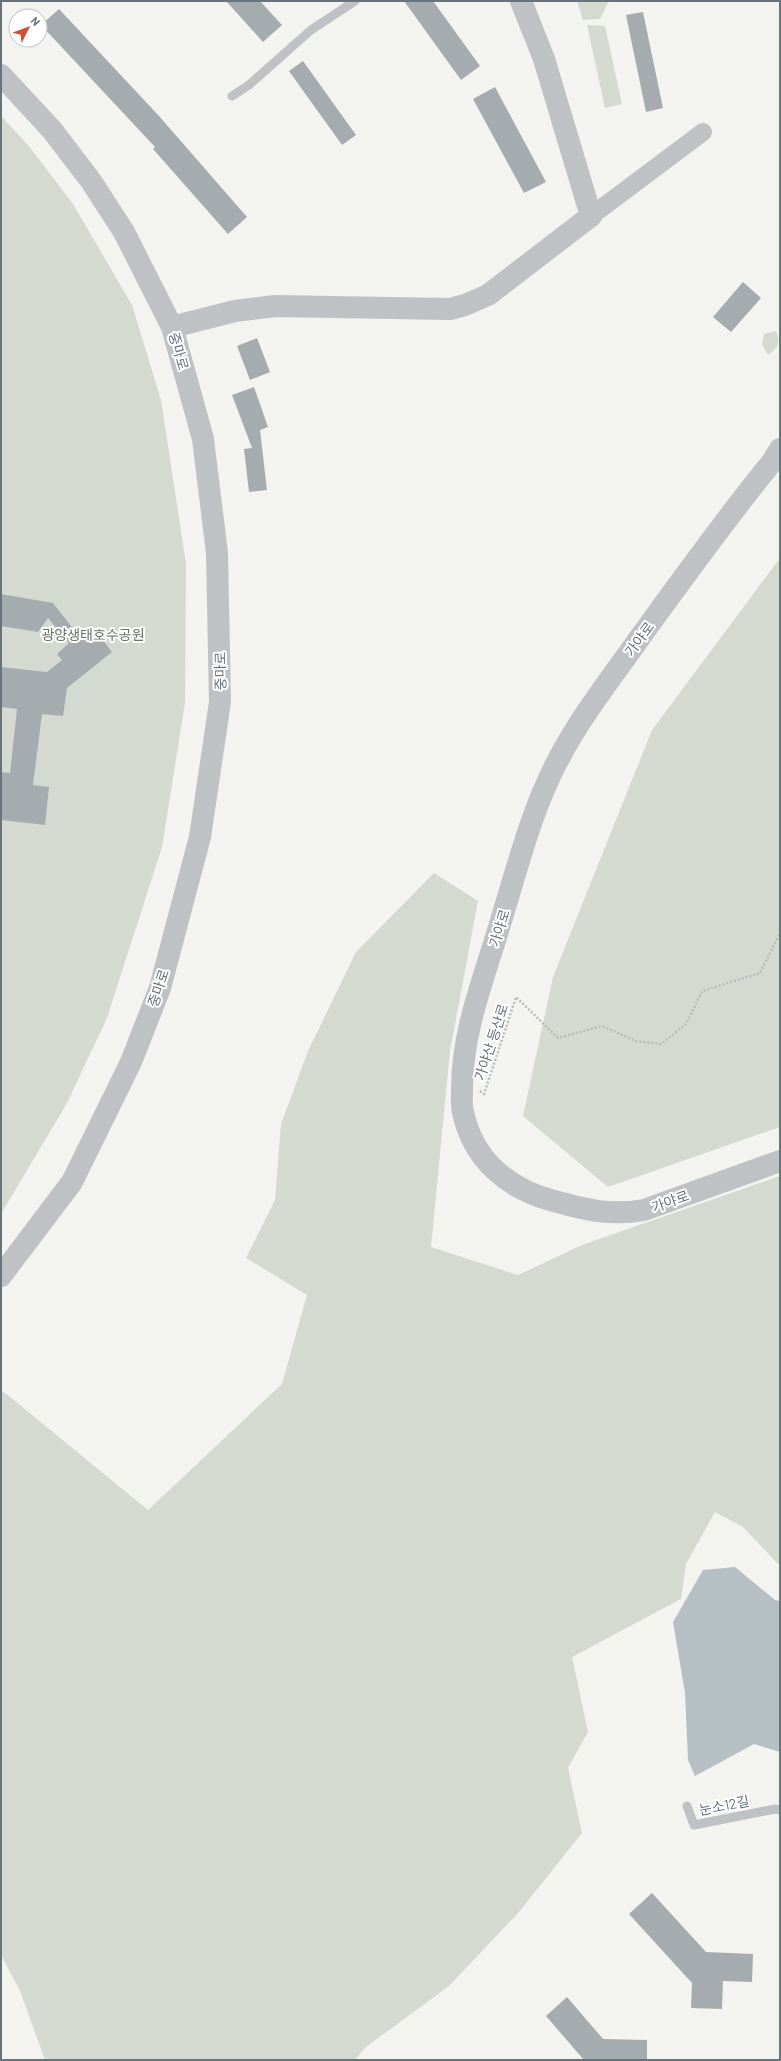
<svg xmlns="http://www.w3.org/2000/svg" width="781" height="2061" font-family="Barlow,'Noto Sans KR',sans-serif">
<rect width="100%" height="100%" fill="#f3f3f0"/>
<g fill="#d5dad1">
<polygon points="577,1 609,1 600,19 583,20"/>
<polygon points="587,25 605,26 622,104 605,108"/>
<polygon points="1,116 28,145 73,204 132,305 161,400 186,564 185,703 162,847 107,1018 67,1103 1,1214"/>
<path d="M776 331C781 342 778 348 768 355L762 345 764 334Z"/>
<polygon points="780,558 780,1127 608,1187 523,1116 553,977 652,730"/>
<polygon points="434,873 478,901 450,1051 431,1247 518,1275 582,1245 780,1176 780,1566 743,1527 715,1512 686,1564 681,1599 572,1657 588,1732 568,1768 582,1833 519,1912 449,1986 366,2047 355,2060 45,2060 20,1991 1,1955 1,1392 4,1392 148,1510 282,1384 307,1295 246,1258 275,1200 281,1124 308,1051 356,952"/>
</g>
<polygon fill="#b6c0c4" points="735,1567 775,1600 780,1601 780,1752 754,1744 695,1776 688,1760 685,1693 673,1622 703,1570"/>
<g fill="#a5acaf">
<polygon points="226,1 260,1 282,25 263,42"/>
<polygon points="404,1 433,1 480,66 461,80"/>
<polygon points="59,9 159,116 247,217 228,234 153,149 155,147 41,25"/>
<polygon points="643,12 663,108 646,112 626,15"/>
<polygon points="303,61 356,135 342,145 289,71"/>
<polygon points="495,87 546,182 524,193 473,99"/>
<polygon points="743,282 761,298 731,332 713,317"/>
<polygon points="257,338 270,372 250,380 237,346"/>
<polygon points="254,387 268,427 260,430 267,490 249,492 244,449 252,448 232,395"/>
<polygon points="1,594 53,603 78,635 91,625 112,652 67,688 63,716 42,714 33,785 49,787 45,825 1,820 1,772 10,773 17,709 1,707 1,667 47,672 62,660 57,654 69,643 48,618 38,632 1,626"/>
<polygon points="652,1893 706,1952 753,1954 752,1982 723,1981 722,2009 691,2008 692,1983 629,1914"/>
<polygon points="567,1997 603,2039 647,2040 647,2060 584,2060 546,2016"/>
</g>
<g fill="none" stroke-linecap="round" stroke-linejoin="round">
<polyline stroke="#b8bbbc" stroke-width="2.5" stroke-dasharray="2 2" stroke-linecap="butt" points="480,1091 484,1094 516,997 558,1038 602,1026 636,1041 661,1044 686,1024 702,991 760,973 780,933"/>
<g stroke="#bfc2c4" stroke-width="9">
<polyline points="232,96 249,85 311,30 355,1"/>
<polyline points="687,1806 694,1825 775,1809 780,1810"/>
</g>
<polyline stroke="#bfc2c4" stroke-width="18" points="591,216 703,132"/>
<g stroke="#bfc2c4" stroke-width="22">
<polyline points="1,75 52,130 91,181 124,232 172,327 203,439 217,553 220,702 200,837 160,988 131,1062 72,1182 1,1276"/>
<polyline points="172,327 235,311 275,306 450,309 465,305 488,295 591,216 544,59 521,1"/>
<path d="M780 449 772 462C726 518 684 577 641 636 612 677 581 716 558 760 531 811 517 869 500 924 484 978 462 1032 462 1088 462 1096 461 1105 463 1112 473 1160 508 1189 554 1201 587 1210 610 1216 644 1210L780 1161"/>
</g>
</g>
<g text-anchor="middle" dominant-baseline="central" stroke-width="4" stroke-linejoin="round" paint-order="stroke">
<g font-size="14" fill="#66747d" stroke="#fff">
<text transform="translate(179 351) rotate(74)">중마로</text>
<text transform="translate(639 639) rotate(-54)">가야로</text>
<text transform="translate(220 671) rotate(-91)">중마로</text>
<text transform="translate(499 928) rotate(-73)">가야로</text>
<text transform="translate(158 988) rotate(-72)">중마로</text>
<text transform="translate(491 1042) rotate(-72)">가야산 등산로</text>
<text transform="translate(670 1201) rotate(-20)">가야로</text>
<text transform="translate(724 1805) rotate(-11)">눈소12길</text>
</g>
<g font-size="14" fill="#687564" stroke="#fff">
<text x="93" y="634">광양생태호수공원</text>
</g>
</g>
<rect width="781" height="2061" fill="none" stroke="#66747d" stroke-width="4"/>
<g transform="translate(28 28) rotate(48)"><circle r="19" fill="#ffffff" stroke="#c2c7cb"/>
<path d="M0-3L7 15L0 10L-7 15Z" fill="#ce5235"/>
<text y="-6" font-size="11" font-weight="bold" text-anchor="middle" fill="#66747d">N</text>
</g>
</svg>
